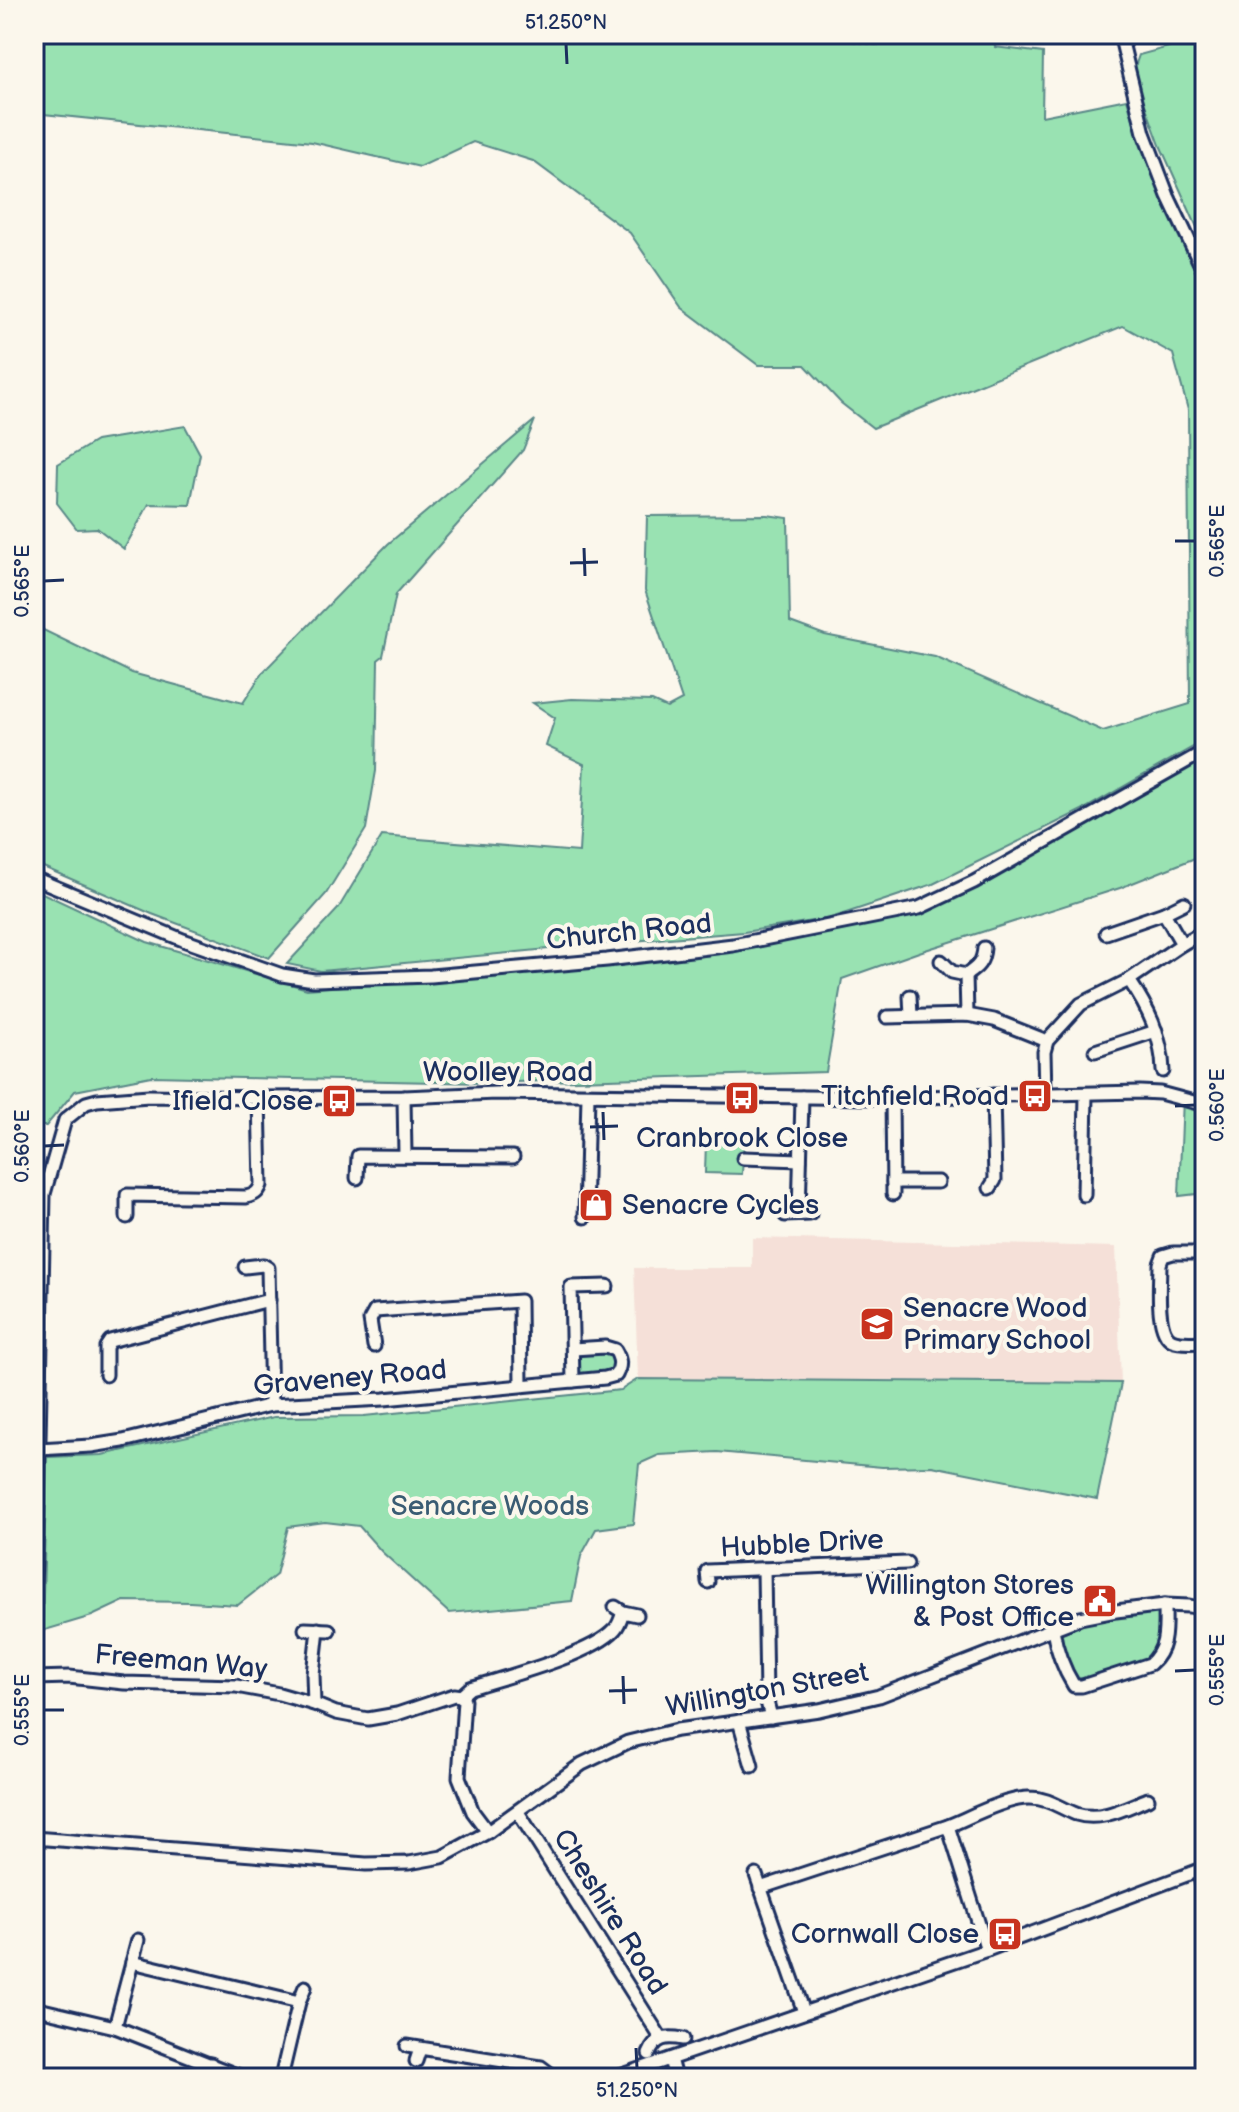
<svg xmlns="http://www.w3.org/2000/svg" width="1239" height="2112" font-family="'Balsamiq Sans',sans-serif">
<rect width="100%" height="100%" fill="#fbf7ec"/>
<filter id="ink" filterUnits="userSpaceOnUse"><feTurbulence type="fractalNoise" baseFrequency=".0125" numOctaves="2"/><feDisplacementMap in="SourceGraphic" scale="16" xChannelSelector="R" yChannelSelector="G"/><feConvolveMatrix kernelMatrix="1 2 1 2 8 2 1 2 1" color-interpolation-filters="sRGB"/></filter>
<g filter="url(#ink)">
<polygon fill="#f5e0d8" points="752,1238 1116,1247 1121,1383 638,1379 634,1268 752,1268"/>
<g fill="#99e2b2" stroke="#5a8888" stroke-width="2">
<polygon points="47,34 809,34 878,45 879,34 994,34 995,47 1043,53 1042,116 1127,99 1138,136 1205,284 1205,740 1086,808 933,884 831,918 744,932 632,941 321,971 287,964 338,909 382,836 579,852 584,764 546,746 555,718 533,703 572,699 652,701 667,708 682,700 645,590 647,516 767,515 788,518 790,622 825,635 935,657 1103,731 1190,704 1188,410 1173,354 1123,326 873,428 841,403 805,365 758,365 681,307 630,233 533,161 473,142 420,167 312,142 34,113 34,63"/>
<path d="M1205 37V190C1202 202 1205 231 1205 245L1160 145 1133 72 1139 55Z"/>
<polygon points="535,420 523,450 396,594 383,656 378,660 376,771 366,829 326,894 269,958 152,914 34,863 34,622 41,629 132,673 243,703 262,673 388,544"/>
<polygon points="185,426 200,454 190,505 149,504 124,549 97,528 77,529 57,503 58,464 96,441"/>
<polygon points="1205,757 1205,854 1120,888 919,952 842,979 826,1072 484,1083 151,1076 75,1091 46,1126 34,1126 34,889 147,942 307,989 676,959 913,916"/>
<polygon points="1183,1098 1205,1105 1205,1193 1179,1196"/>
<polygon points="706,1140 744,1141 742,1174 705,1173"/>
<polygon points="573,1349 615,1350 616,1375 573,1381"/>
<polygon points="638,1379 1121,1383 1097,1499 932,1466 882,1467 717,1452 659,1455 639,1464 633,1524 596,1529 581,1556 572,1601 449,1613 382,1552 359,1526 325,1522 288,1527 276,1575 238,1605 190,1602 124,1601 92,1616 42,1631 47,1457 102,1455 274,1417 364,1416 621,1390"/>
<polygon points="1165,1605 1158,1657 1074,1686 1053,1629"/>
</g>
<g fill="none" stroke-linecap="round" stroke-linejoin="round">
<g stroke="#1b2f5e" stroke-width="17">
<g id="minor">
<polyline points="1120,34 1144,133 1168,196 1205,274"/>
<polyline points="34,878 183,940 282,975 314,980 431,976 607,960 733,945 919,908 974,882 1205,751"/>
<polyline points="1164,913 1182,944"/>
<polyline points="1106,933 1164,913 1184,903"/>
<path d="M941 961 952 972 966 975C978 967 983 962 984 948"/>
<polyline points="966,975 967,1015"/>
<path d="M1129 980C1148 1008 1162 1036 1163 1071"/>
<polyline points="910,996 911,1016"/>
<polyline points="887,1017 967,1015 994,1020 1047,1041"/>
<polyline points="1095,1051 1156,1031"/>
<polyline points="1045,1093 1044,1052 1047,1041 1081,1004 1129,980 1182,944 1205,931"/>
<polyline points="404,1097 405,1155"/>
<polyline points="892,1097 893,1194"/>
<polyline points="743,1158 800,1160"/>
<polyline points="357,1178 358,1156 513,1157"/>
<polyline points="893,1182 938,1182"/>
<polyline points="990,1188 995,1180 993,1095"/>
<polyline points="1084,1195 1086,1094"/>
<polyline points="799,1214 802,1097"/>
<polyline points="785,1215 810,1214"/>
<path d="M127 1217V1195L246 1197C254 1195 258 1193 261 1185L259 1098"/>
<polyline points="585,1217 588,1095"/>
<path d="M1205 1253H1173L1163 1256 1160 1264C1160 1282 1155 1332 1172 1340 1181 1344 1195 1342 1205 1342"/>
<polyline points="245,1267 263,1265 268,1268 271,1405"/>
<polyline points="374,1346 370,1320 375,1311 520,1301 521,1385"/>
<polyline points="106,1375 106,1347 110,1341 269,1300"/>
<polyline points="573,1381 571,1287 607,1286"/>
<path d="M38 1449 91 1446 123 1441 271 1405 384 1399 605 1378 616 1375C621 1366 621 1360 615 1350L605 1347 573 1349"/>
<polyline points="764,1569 766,1698 771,1717"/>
<polyline points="708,1582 707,1571 907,1563"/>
<polyline points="34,1584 38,1490 44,1194 65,1120 86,1103 97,1100 149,1096 259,1098 404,1097 496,1093 878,1098 1140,1092 1160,1093 1205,1105"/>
<polyline points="615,1607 623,1612 637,1615"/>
<polyline points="305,1629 329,1630"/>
<path d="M1053 1629C1056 1649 1063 1668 1074 1686H1082L1150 1664C1168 1648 1165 1628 1165 1605"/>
<polyline points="34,1678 69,1677 124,1683 236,1686 279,1694 314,1704 336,1713 368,1719 397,1714 454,1695 461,1696"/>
<path d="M461 1696 470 1688C505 1677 592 1655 615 1629 619 1625 621 1618 623 1612"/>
<polyline points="461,1696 464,1700 459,1777 473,1812 488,1832"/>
<polyline points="314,1704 313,1674 318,1629"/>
<polyline points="739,1721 752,1766"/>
<polyline points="518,1812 661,2038"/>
<path d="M948 1826C970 1817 1008 1797 1030 1798 1049 1798 1060 1808 1076 1814 1101 1822 1125 1808 1148 1799"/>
<polyline points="34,1838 366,1864 409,1863 442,1857 488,1832 582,1764 628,1742 677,1730 819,1710 879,1696 1080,1618 1116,1611 1165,1605 1189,1606 1205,1609"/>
<polyline points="1198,1871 1205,1894"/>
<polyline points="756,1875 804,2012"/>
<polyline points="760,1888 948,1826 987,1950"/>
<polyline points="132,1962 299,2002"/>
<polyline points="34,2008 115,2027 244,2078"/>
<polyline points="115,2027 138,1940"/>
<polyline points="407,2046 541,2067 549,2073 551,2078"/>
<path d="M649 2054C656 2037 666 2036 683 2039"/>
<polyline points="670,2059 675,2078"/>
<polyline points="416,2061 420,2049"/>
<polyline points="206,2078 211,2064"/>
<polyline points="281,2078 299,2002 305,1987"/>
<polyline points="614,2078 987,1950 1205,1868"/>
</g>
</g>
<use href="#minor" stroke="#fbf7ec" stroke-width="11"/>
</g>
</g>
<path fill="none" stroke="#1b2f5e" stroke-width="3" d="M566 44 567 64M1175 541H1195M584 548 585 576M570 563 598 562M44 581 64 580M1175 1106 1195 1105M603 1112 604 1140M590 1127 618 1126M44 1146 64 1145M1175 1671 1195 1670M623 1676 624 1704M609 1691 637 1690M44 1710H64M636 2048 637 2068"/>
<defs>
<g id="bus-square" transform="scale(1.8)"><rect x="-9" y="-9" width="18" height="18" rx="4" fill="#c8321e" stroke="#fbf7ec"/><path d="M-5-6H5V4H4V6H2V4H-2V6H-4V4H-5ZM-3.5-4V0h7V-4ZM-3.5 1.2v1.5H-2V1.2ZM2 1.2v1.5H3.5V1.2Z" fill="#fff"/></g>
<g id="shop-square" transform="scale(1.8)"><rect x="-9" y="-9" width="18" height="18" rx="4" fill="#c8321e" stroke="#fbf7ec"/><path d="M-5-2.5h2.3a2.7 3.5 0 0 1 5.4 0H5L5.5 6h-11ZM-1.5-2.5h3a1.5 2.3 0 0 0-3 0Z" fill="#fff"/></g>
<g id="school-square" transform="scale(1.8)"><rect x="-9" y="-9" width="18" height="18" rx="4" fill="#c8321e" stroke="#fbf7ec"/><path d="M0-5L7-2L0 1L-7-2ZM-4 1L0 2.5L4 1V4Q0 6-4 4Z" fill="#fff"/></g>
<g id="civic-square" transform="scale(1.8)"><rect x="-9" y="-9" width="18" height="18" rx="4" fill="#c8321e" stroke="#fbf7ec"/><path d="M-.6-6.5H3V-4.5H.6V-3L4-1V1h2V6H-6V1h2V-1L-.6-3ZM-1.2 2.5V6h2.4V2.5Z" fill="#fff"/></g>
</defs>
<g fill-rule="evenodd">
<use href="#bus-square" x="1035" y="1096"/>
<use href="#bus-square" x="742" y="1098"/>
<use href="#bus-square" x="339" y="1101"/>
<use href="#shop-square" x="596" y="1205"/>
<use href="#school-square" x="877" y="1324"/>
<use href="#civic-square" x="1100" y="1601"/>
<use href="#bus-square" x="1005" y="1934"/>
</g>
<g text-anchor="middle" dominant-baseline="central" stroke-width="8" stroke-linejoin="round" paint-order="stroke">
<g font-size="28" fill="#1b2f5e" stroke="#fbf7ec">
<text transform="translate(629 932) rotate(-6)">Church Road</text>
<text x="508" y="1072">Woolley Road</text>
<text transform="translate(350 1378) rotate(-5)">Graveney Road</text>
<text transform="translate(802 1544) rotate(-3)">Hubble Drive</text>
<text transform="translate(181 1662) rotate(5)">Freeman Way</text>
<text transform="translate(767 1690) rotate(-10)">Willington Street</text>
<text transform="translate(610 1912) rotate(58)">Cheshire Road</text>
</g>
<g font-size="28" fill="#1b2f5e" stroke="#fbf7ec" text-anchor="end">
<text x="1009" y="1096">Titchfield Road</text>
<text x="313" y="1101">Ifield Close</text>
<text x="742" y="1138" text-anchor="middle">Cranbrook Close</text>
<text x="622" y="1205" text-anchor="start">Senacre Cycles</text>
<text x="903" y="1308" text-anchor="start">Senacre Wood<tspan x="903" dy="32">Primary School</tspan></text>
<text x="1074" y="1585">Willington Stores<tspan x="1074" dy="32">&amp; Post Office</tspan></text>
<text x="979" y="1934">Cornwall Close</text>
</g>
<g font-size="28" fill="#3a5c73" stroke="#fbf7ec">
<text x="490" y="1506">Senacre Woods</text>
</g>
</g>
<rect width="1239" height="2112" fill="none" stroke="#fbf7ec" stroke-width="88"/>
<rect x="44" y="44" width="1151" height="2024" fill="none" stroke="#1b2f5e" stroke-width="3"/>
<g font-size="20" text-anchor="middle" fill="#1b2f5e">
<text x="566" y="29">51.250°N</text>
<text transform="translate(1217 541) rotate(-90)" y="7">0.565°E</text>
<text transform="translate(22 581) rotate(-90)" y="7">0.565°E</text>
<text transform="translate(1217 1105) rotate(-90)" y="7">0.560°E</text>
<text transform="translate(22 1146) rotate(-90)" y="7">0.560°E</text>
<text transform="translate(1217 1670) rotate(-90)" y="7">0.555°E</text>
<text transform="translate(22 1710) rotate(-90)" y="7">0.555°E</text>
<text x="637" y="2097">51.250°N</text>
</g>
</svg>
